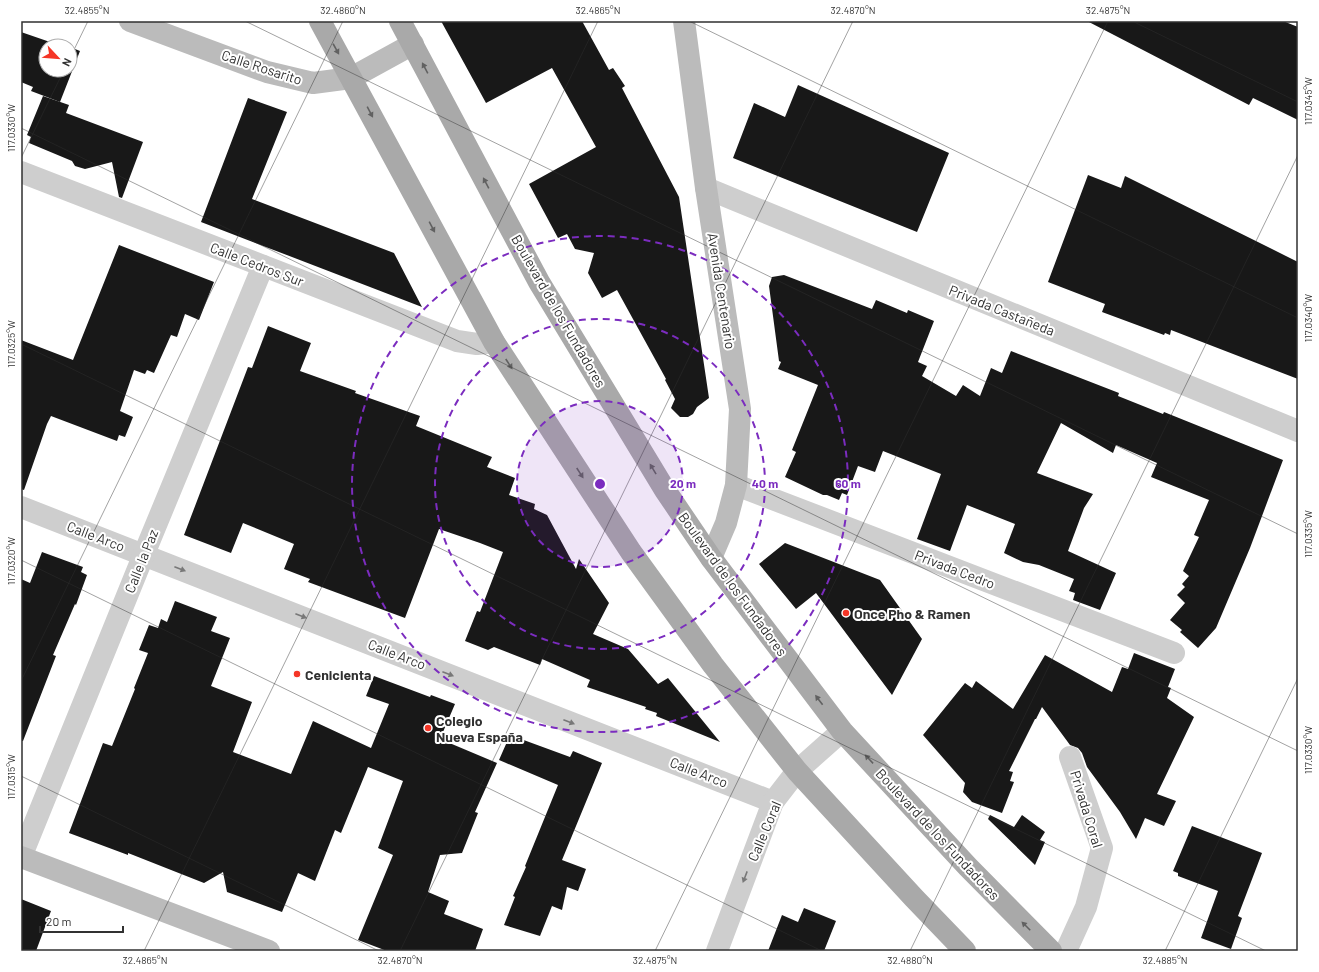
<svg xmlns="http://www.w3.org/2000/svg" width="1319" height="972" font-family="Barlow,sans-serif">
<rect width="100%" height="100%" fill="#fff"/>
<g fill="#181818">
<polygon points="441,21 582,21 609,70 613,68 625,86 622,88 679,197 709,398 697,407 693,414 688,417 680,417 671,408 675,399 665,380 666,379 617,290 602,298 588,273 594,253 575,249 567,234 558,238 529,184 596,147 552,68 486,103"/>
<polygon points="1087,21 1283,21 1298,27 1298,120 1253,98 1249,105"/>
<polygon points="21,32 50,42 51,40 67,46 46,46 46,70 70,70 70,47 80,51 60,102 31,91 33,87 21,82"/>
<polygon points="798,85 949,153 917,232 733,158 754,103 785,117"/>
<polygon points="43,96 69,105 66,113 143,142 122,198 119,197 112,162 85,169 75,166 72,161 29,143 31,137 27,135"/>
<polygon points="248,98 287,112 252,199 394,253 422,307 201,222"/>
<polygon points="1088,175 1121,188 1125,176 1298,262 1298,379 1171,330 1170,335 1165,333 1164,335 1102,312 1105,304 1048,282"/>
<polygon points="119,245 214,282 199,320 185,314 177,337 171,335 154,373 147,370 145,374 134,370 120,411 133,417 125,437 119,435 117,441 51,416 47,424 24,490 21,489 21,340 73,360"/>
<polygon points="784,275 872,309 876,300 907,313 908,310 934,321 918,362 927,366 922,376 956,396 963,385 980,396 991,368 1002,373 1011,351 1119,393 1118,396 1163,414 1164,412 1283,460 1250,548 1216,628 1198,648 1180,632 1182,630 1170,620 1185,603 1177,595 1185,587 1182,584 1189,576 1183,571 1199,537 1194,535 1209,500 1151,477 1157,463 1116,445 1113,453 1061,423 1037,473 1093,494 1084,508 1068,551 1116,573 1100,610 1073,600 1075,593 1069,591 1074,579 1039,565 1023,562 1004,553 1015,524 967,505 950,551 917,539 941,474 883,451 875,472 858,466 847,495 842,493 839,500 827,495 823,495 785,477 796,452 792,450 818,385 778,369 781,362 779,361 769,286 772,277"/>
<polygon points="268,326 311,343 300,371 356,391 355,393 420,416 416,426 492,457 487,467 515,478 509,495 535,504 534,509 547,515 576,569 579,559 609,603 593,634 628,649 658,684 668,678 720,742 656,716 657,713 645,709 646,707 587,687 590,680 542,659 540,665 494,647 488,650 465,641 477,611 480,612 503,552 480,543 439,529 405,618 308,582 310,579 284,569 294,544 243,523 231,553 184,535 248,367 252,368"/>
<polygon points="785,543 880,580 922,639 892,695 816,593 796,609 759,564"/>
<polygon points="42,552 83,567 81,572 87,575 76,605 75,604 53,655 56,656 23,741 21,741 21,579 30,583"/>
<polygon points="175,601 217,617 211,631 230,638 211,686 252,702 233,752 291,774 313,721 371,748 389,704 366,696 374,676 430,697 431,695 455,704 440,739 497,763 475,812 478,813 462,853 440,855 428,892 449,901 444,914 483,929 475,951 387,951 358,940 393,855 378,848 403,781 368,767 341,833 335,830 315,881 298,873 282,912 227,892 223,872 204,883 128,853 128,855 69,833 103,743 112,746 135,689 134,688 148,653 139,650 149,625 158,628 161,619 167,622"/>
<polygon points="1134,653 1175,669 1168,687 1171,688 1167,698 1194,717 1157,794 1176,801 1164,826 1145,818 1136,839 1120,812 1087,767 1082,753 1078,748 1070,745 1042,707 1036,719 1035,719 1009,771 1013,772 1010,781 1014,782 1002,813 972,802 963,792 965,783 923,735 965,683 972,688 976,681 1013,709 1045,655 1112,692 1122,667 1128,669"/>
<polygon points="510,735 570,757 573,751 602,763 562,860 586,869 578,891 567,887 562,910 552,906 540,936 504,925 515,897 513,896 526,867 525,866 558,785 499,760"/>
<polygon points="990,815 1014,827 1022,815 1045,832 1040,840 1045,842 1035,865 988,819"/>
<polygon points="1192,826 1262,853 1238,916 1242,918 1231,949 1201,938 1218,891 1178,876 1178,873 1173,871"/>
<polygon points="21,899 51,911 36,951 21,951"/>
<polygon points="804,908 836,921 824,951 768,951 782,915 798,922"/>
</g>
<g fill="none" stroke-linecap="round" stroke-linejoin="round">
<g stroke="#cecece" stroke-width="22">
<polyline points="21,172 457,341 477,344 494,342"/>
<polyline points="706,188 1298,431"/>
<polyline points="736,485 1174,653"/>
<polyline points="21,507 773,802"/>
<polyline points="21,857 144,554 263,266"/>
<polyline points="717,951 773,802 797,771 842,731"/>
<polyline points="1066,951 1086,907 1102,848 1070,757"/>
</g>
<g stroke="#bbb" stroke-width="22">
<polyline points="130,21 267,72 313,83 351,78 413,44"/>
<polyline points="684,21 706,188 740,409 736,485 726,523 711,558"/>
<polyline points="21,857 269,951"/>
</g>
<g stroke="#a9a9a9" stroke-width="22">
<polyline points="320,21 494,342 631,552 713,665 797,771 914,898 965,951"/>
<polyline points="400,21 539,282 665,490 711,558 842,731 968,867 1051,951"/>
</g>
</g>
<defs><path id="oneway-solid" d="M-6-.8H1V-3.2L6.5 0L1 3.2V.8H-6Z"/></defs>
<g fill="#616161">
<use href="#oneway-solid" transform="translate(336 49) rotate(61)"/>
<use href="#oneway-solid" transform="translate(425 68) rotate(-118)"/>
<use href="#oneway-solid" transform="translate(370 112) rotate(62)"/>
<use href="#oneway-solid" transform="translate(486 183) rotate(-118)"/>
<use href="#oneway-solid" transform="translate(432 227) rotate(62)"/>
<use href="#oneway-solid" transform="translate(509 364) rotate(57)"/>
<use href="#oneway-solid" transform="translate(653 469) rotate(-121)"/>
<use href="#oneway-solid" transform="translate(580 473) rotate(57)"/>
<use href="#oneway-solid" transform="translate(819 700) rotate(-127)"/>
<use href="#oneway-solid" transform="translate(869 759) rotate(-133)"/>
<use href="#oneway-solid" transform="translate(1026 926) rotate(-135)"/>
</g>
<g fill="#787878">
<use href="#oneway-solid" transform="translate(180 569) rotate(21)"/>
<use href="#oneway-solid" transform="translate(301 616) rotate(21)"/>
<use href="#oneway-solid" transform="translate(448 674) rotate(21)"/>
<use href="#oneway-solid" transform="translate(569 722) rotate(21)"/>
<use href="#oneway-solid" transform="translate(745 877) rotate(111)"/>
</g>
<path fill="none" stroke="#313131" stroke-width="1" stroke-opacity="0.45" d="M245 21 1298 534M689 21 1298 318M1132 21 1298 102M70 58 88 21M21 128 1298 751M21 158 64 70M21 344 1266 951M21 560 822 951M21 681 343 21M21 776 379 951M144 951 598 21M400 951 853 21M655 951 1108 21M910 951 1298 155M1165 951 1298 678"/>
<circle cx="600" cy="484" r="83" fill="#7b2cbf" fill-opacity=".12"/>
<g fill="none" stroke="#7b2cbf" stroke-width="2" stroke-dasharray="7 5">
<circle cx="600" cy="484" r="83"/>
<circle cx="600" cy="484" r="165"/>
<circle cx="600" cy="484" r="248"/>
</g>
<g fill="#f53526" stroke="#fff" stroke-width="1.5">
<circle cx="846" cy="613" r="4"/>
<circle cx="297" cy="674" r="4"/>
<circle cx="428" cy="728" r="4"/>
</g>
<g text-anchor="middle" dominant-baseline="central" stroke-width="4" stroke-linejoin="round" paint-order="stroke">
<g font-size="14" fill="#313131" stroke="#fff">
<text transform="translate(262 67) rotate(18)">Calle Rosarito</text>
<text transform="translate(257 264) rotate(21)">Calle Cedros Sur</text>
<text transform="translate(722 291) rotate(81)">Avenida Centenario</text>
<text transform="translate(1002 310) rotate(22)">Privada Castañeda</text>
<text transform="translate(559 311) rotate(60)">Boulevard de los Fundadores</text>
<text transform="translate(96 536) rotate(21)">Calle Arco</text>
<text transform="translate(141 561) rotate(-68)">Calle la Paz</text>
<text transform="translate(955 569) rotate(21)">Privada Cedro</text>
<text transform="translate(733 584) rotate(54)">Boulevard de los Fundadores</text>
<text transform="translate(397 654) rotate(21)">Calle Arco</text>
<text transform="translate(699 772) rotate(21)">Calle Arco</text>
<text transform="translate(1087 809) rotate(73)">Privada Coral</text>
<text transform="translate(764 831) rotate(-67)">Calle Coral</text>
<text transform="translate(938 834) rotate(47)">Boulevard de los Fundadores</text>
</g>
<g font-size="14" font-weight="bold" fill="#313131" stroke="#fff" text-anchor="start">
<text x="854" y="613">Once Pho &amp; Ramen</text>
<text x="305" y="674">Cenicienta</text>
<text x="436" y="720">Colegio<tspan x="436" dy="16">Nueva España</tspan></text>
</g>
</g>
<circle cx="600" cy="484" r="6" fill="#7b2cbf" stroke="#fff" stroke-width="2"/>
<g font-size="12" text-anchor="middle" font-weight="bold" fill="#7b2cbf" stroke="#fff" stroke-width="4" stroke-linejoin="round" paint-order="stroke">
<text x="683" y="488">20 m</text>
<text x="765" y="488">40 m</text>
<text x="848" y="488">60 m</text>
</g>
<rect width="1319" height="972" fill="none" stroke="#ffffff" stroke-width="44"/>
<g transform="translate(58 58) rotate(116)"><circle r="19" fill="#ffffff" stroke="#adadad"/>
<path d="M0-3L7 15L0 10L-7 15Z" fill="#f53526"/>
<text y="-6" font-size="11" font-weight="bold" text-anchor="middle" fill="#313131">N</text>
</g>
<path d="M40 926v6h83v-6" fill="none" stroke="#313131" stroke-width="2"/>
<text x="46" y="926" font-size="12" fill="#313131" stroke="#ffffff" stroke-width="3" paint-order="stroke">20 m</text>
<rect x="22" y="22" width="1275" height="928" fill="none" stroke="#313131" stroke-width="1.5"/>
<g font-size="10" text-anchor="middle" fill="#313131">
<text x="87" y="14">32.4855°N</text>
<text x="343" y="14">32.4860°N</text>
<text x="598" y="14">32.4865°N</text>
<text x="853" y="14">32.4870°N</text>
<text x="1108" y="14">32.4875°N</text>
<text transform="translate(1308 101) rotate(-90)" y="4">117.0345°W</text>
<text transform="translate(11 128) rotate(-90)" y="4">117.0330°W</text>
<text transform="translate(1308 318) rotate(-90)" y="4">117.0340°W</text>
<text transform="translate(11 344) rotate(-90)" y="4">117.0325°W</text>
<text transform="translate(1308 534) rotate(-90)" y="4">117.0335°W</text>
<text transform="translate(11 561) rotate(-90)" y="4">117.0320°W</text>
<text transform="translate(1308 750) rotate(-90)" y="4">117.0330°W</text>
<text transform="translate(11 777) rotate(-90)" y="4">117.0315°W</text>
<text x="145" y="964">32.4865°N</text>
<text x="400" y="964">32.4870°N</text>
<text x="655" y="964">32.4875°N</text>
<text x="910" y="964">32.4880°N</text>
<text x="1165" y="964">32.4885°N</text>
</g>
</svg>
